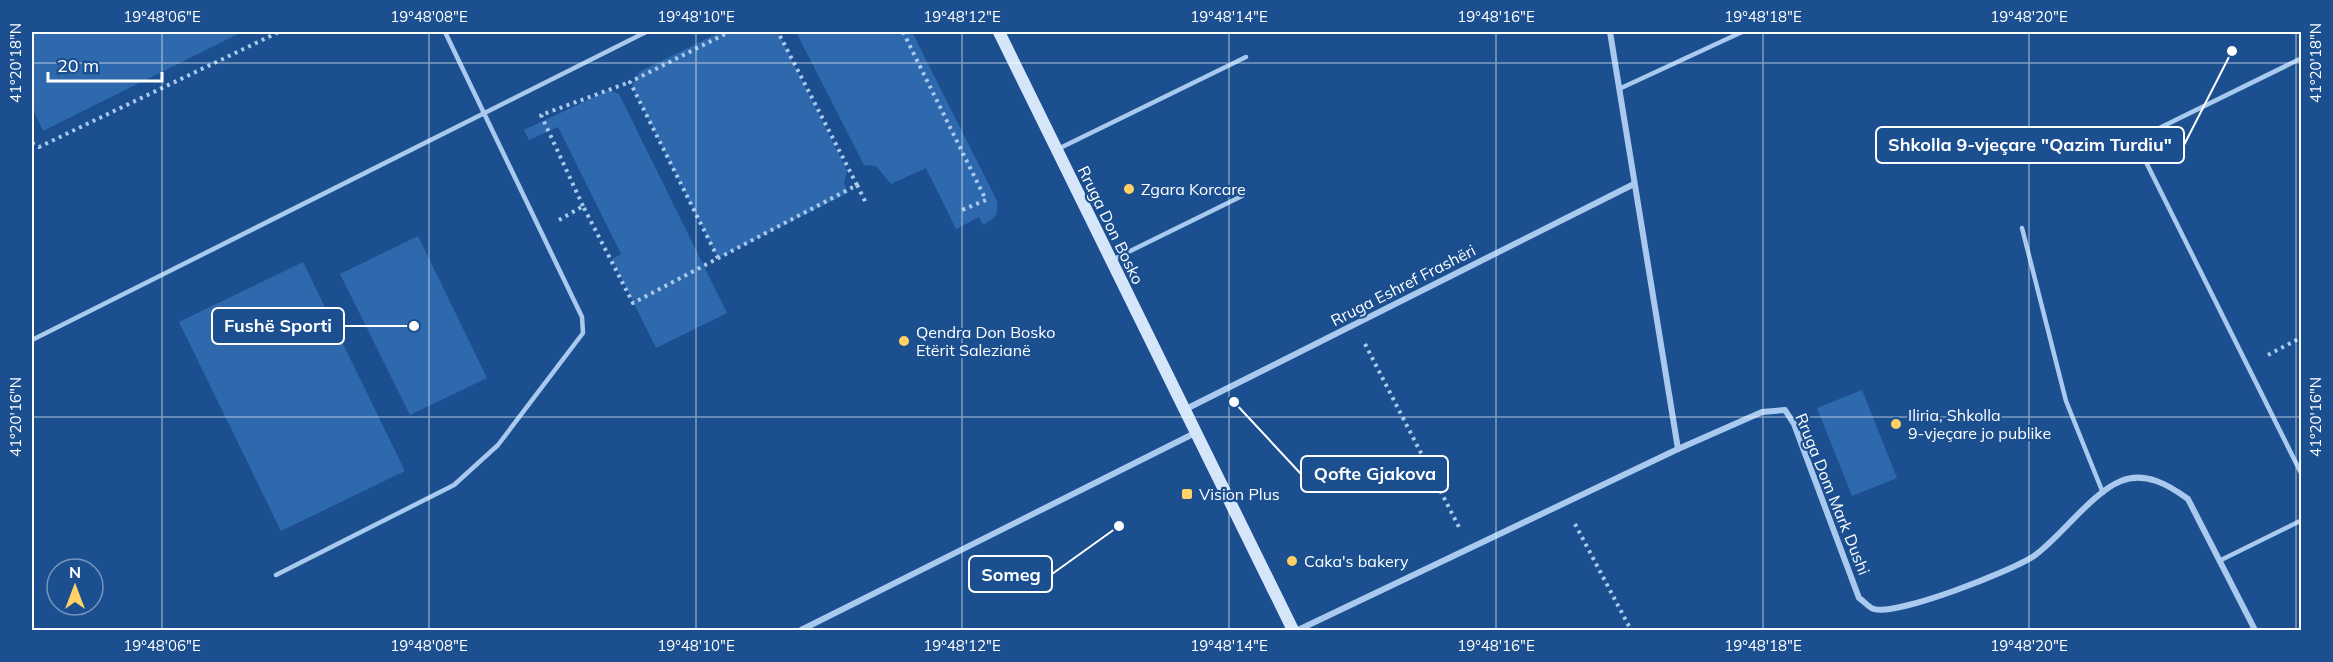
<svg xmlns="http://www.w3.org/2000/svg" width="2333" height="662" font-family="Mulish,sans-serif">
<rect width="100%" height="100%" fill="#1b4f8f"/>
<g fill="#2e69ad">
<polygon points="32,32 242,32 43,131 32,107"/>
<polygon points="720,32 778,32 847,171 844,183 848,193 718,258 632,86 639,72"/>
<path d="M796 32H912L997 201C999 215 995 218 983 225L979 217 956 229 926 168 891 184 876 166 864 165Z"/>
<polygon points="609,90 619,94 727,313 656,348 612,259 621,254 558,127 529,140 524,130"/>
<polygon points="418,236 487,378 410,415 340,274"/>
<polygon points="303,262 405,471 281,531 179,322"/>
<polygon points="1862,390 1897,478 1852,496 1817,408"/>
</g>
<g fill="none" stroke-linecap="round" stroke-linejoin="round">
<g stroke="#a9c9ee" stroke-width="4" stroke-dasharray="3 4.5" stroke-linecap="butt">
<polyline points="903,32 986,200 962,210"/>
<polyline points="32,143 39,147 279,32"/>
<polyline points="857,185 866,203"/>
<polyline points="583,206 541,115 630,82"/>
<polyline points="559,220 583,206 633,303 857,185 778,32"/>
<polyline points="718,258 630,82 729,32"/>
<polyline points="1365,344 1460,529"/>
<polyline points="2268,355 2302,337"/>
<polyline points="1575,524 1631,630"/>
<polyline points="985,562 1001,595"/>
</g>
<g stroke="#a9c9ee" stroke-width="4.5">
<polyline points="2302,58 2135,140 2302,475"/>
<polyline points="1619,89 1742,32"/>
<polyline points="1058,149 1246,57"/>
<polyline points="2022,228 2066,401 2103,493"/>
<polyline points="1112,260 1242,196"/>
<polyline points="32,340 646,32"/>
<polyline points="2219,561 2302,520"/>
<polyline points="276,575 454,485 498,445 583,333 582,317 445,32"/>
</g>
<g stroke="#a9c9ee" stroke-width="6">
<polyline points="1610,32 1678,449"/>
<polyline points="1184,410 1634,184"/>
<polyline points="801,630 1195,433"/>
<path d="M1298 630 1678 449 1762 412 1785 410 1794 424 1859 598C1864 601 1869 608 1874 609 1897 616 2012 571 2034 556 2061 537 2091 493 2121 481 2145 471 2169 485 2188 499L2255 630"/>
</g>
<polyline stroke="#d6e6fa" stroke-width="12" points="999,32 1293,630"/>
</g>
<path fill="none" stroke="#fff" stroke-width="1.5" stroke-opacity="0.45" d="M162 32V630M429 32V630M696 32V630M962 32V630M1229 32V630M1496 32V630M1763 32V630M2029 32V630M2296 32V630M32 63H2302M32 417H2302"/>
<g fill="#ffd166" stroke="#1b4f8f" stroke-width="2">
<circle cx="1129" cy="189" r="6"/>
<circle cx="904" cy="341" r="6"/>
<circle cx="1896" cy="424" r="6"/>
<rect x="1181" y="488" width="12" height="12" rx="3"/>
<circle cx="1292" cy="561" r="6"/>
</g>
<g text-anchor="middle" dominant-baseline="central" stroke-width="4.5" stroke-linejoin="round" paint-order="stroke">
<g font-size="16" fill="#fff" stroke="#1b4f8f" text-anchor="start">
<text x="1141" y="189">Zgara Korcare</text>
<text x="916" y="332">Qendra Don Bosko<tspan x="916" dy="18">Etërit Salezianë</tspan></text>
<text x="1908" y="415">Iliria, Shkolla<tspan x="1908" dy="18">9-vjeçare jo publike</tspan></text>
<text x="1199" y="494">Vision Plus</text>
<text x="1304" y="561">Caka's bakery</text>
</g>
<g font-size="16" fill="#fff" stroke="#1b4f8f">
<text transform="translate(1111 225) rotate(64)">Rruga Don Bosko</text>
<text transform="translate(1403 285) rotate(-27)">Rruga Eshref Frashëri</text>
<text transform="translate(1833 494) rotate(68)">Rruga Dom Mark Dushi</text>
</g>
</g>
<path fill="none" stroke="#fff" stroke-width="2" d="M2232 51L2184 145M414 326L344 326M1234 402L1301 474M1119 526L1052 574"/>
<g fill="#fff" stroke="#1b4f8f" stroke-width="2">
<circle cx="2232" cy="51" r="6"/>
<circle cx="414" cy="326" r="6"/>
<circle cx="1234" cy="402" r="6"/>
<circle cx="1119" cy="526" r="6"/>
</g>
<g fill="#1b4f8f" stroke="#fff" stroke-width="2">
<rect x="1876" y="127" width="308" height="36" rx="6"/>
<rect x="212" y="308" width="132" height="36" rx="6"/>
<rect x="1301" y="456" width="147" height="36" rx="6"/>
<rect x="969" y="556" width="83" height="36" rx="6"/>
</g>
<g font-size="18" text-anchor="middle" font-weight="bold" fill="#fff">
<text x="2030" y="151">Shkolla 9-vjeçare "Qazim Turdiu"</text>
<text x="278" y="332">Fushë Sporti</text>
<text x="1375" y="480">Qofte Gjakova</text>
<text x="1011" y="581">Someg</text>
</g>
<rect width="2333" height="662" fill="none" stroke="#1b4f8f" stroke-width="66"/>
<g transform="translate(75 587)"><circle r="28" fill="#1b4f8f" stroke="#7695bc" stroke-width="1.5"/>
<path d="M0-4.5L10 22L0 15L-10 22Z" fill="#ffd166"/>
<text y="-9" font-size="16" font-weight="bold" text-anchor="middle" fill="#ffffff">N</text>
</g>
<path d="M48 72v9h114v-9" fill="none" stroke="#ffffff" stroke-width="3"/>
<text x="57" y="72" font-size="18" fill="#ffffff" stroke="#1b4f8f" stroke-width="4.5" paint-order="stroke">20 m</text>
<rect x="33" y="33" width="2267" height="596" fill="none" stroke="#fff" stroke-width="2"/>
<g font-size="15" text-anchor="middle" fill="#fff">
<text x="162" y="22">19°48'06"E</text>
<text x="429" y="22">19°48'08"E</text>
<text x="696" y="22">19°48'10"E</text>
<text x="962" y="22">19°48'12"E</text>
<text x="1229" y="22">19°48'14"E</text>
<text x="1496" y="22">19°48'16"E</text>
<text x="1763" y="22">19°48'18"E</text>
<text x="2029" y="22">19°48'20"E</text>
<text transform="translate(16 63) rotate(-90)" y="5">41°20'18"N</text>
<text transform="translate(2316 63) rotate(-90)" y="5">41°20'18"N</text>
<text transform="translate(16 417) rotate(-90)" y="5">41°20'16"N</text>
<text transform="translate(2316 417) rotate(-90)" y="5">41°20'16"N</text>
<text x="162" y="651">19°48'06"E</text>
<text x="429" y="651">19°48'08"E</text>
<text x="696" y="651">19°48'10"E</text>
<text x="962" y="651">19°48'12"E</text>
<text x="1229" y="651">19°48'14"E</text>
<text x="1496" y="651">19°48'16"E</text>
<text x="1763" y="651">19°48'18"E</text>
<text x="2029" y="651">19°48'20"E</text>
</g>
</svg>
